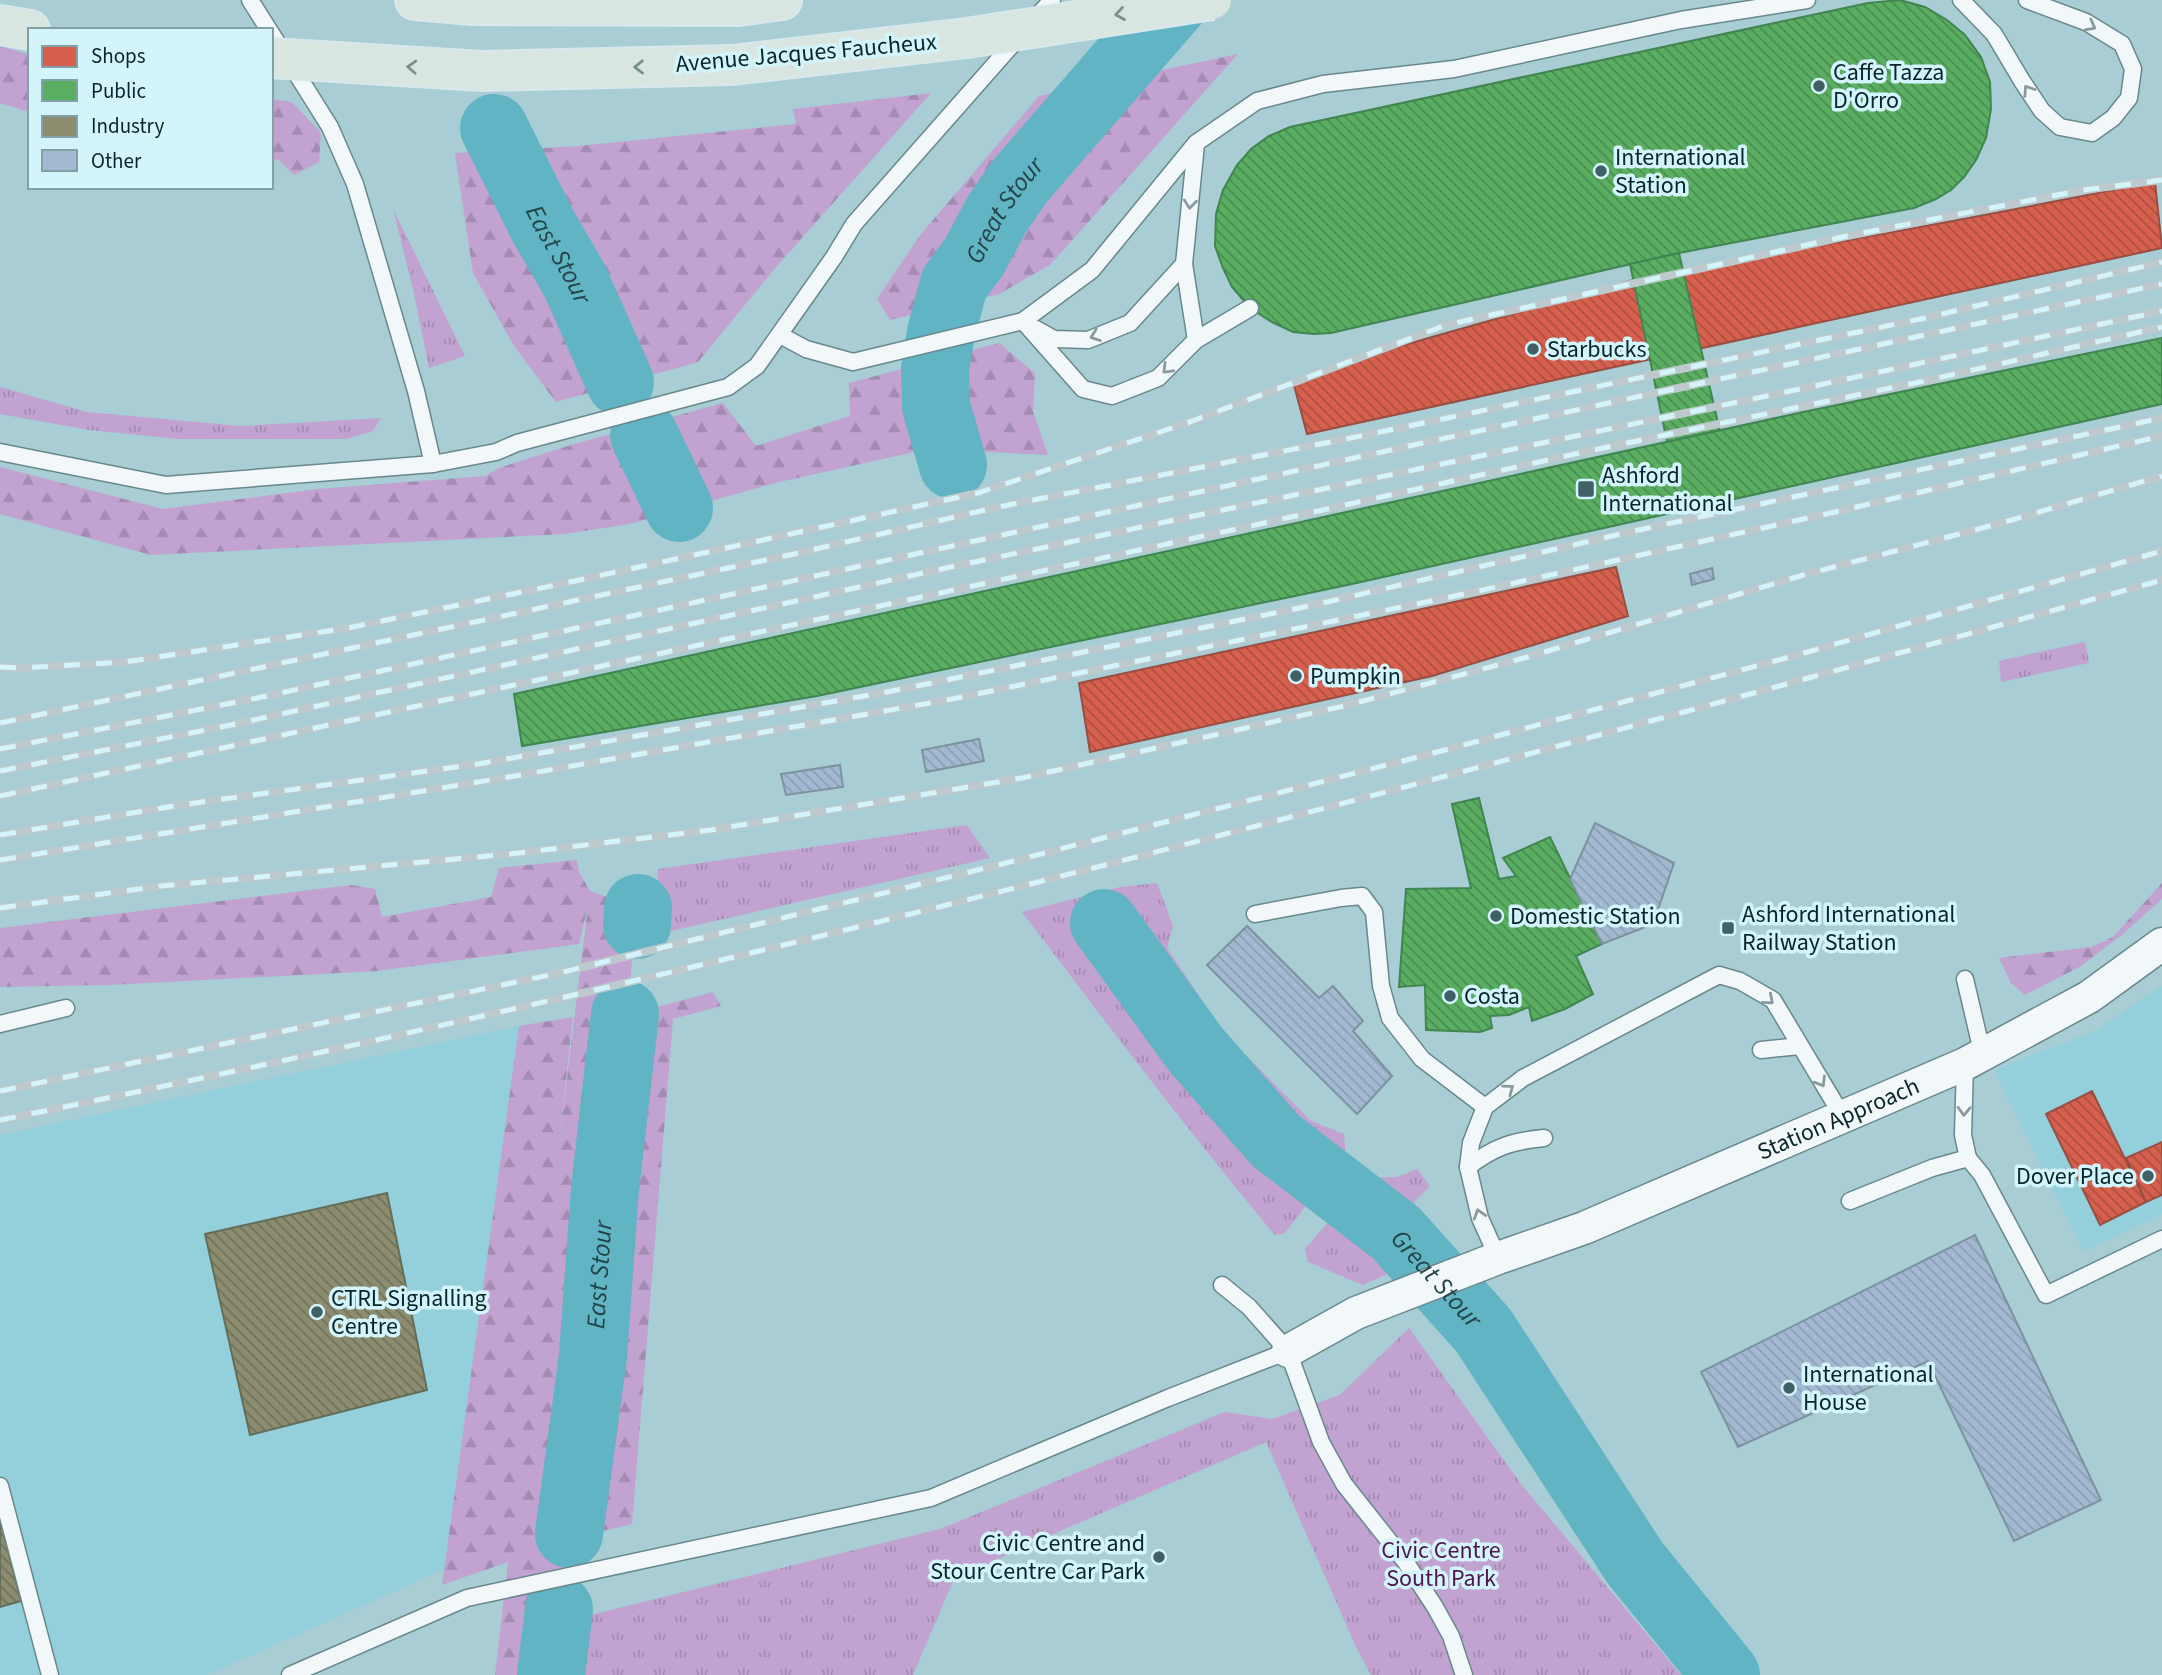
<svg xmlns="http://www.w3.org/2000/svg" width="2162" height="1675" font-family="'Source Sans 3',sans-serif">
<defs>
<pattern id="grass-tufts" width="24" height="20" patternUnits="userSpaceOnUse" patternTransform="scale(1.75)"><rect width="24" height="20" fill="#c1a2d0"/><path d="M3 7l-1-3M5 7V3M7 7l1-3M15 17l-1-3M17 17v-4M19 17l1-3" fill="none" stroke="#a48bb3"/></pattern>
<pattern id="forest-firs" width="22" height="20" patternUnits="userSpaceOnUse" patternTransform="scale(1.75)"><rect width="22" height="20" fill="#c1a2d0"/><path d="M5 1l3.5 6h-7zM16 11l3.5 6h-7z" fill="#a48bb3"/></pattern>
<pattern id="shops-back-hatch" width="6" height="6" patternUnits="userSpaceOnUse" patternTransform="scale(1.75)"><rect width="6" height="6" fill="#d6604d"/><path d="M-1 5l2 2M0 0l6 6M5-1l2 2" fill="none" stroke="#ac4f40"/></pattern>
<pattern id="public-back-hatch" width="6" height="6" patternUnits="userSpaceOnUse" patternTransform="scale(1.75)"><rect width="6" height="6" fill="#5aae61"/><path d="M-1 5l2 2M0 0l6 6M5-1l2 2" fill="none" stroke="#488d50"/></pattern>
<pattern id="industry-back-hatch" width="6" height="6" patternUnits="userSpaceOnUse" patternTransform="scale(1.75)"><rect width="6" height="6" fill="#8c8c6e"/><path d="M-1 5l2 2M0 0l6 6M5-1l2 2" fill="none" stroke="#70725b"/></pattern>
<pattern id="building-back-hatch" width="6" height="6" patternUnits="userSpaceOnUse" patternTransform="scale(1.75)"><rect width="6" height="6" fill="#a2b9d1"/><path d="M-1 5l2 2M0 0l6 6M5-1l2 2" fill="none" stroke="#8a9fb4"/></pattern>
</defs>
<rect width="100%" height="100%" fill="#a8cdd4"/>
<g fill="#94d0dc">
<polygon points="2162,986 2162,1214 2084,1252 1994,1070 2095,1031"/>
<polygon points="519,1026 445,1569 207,1675 0,1675 0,1135"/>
</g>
<g fill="url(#grass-tufts)">
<polygon points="393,209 465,356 429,368 413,289"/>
<polygon points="0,387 87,412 241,426 381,418 373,431 347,439 178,439 89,430 0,414"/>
<polygon points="2085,642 2089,663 2001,682 1999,661"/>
<polygon points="967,825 990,858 654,935 658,869"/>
<path d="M1157 883 1173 926 1167 948 1224 1033 1311 1121 1344 1134 1346 1155 1284 1234 1275 1235C1187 1130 1105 1021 1022 912L1120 887Z"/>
<polygon points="1417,1169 1430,1186 1414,1202 1427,1239 1440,1231 1445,1249 1363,1285 1308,1262 1305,1249 1366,1178 1397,1177"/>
<polygon points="1409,1328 1521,1484 1681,1675 1371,1675 1356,1647 1266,1442 1051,1535 954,1579 913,1675 568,1675 574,1619 940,1529 1225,1412 1272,1419 1340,1395"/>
</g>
<g fill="url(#forest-firs)">
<polygon points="0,46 30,55 30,112 0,103"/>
<polygon points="1238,54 1050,265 999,294 890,320 877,299 921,234 1039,96"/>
<polygon points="931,93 777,266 698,362 556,402 514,346 473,273 455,153 579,146 796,124 793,109"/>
<polygon points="271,99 292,102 321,133 319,162 294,175 279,160 271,159"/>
<polygon points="999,343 1035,373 1033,411 1048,455 928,449 775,483 630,524 564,534 151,555 0,514 0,467 163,509 318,489 485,476 499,468 574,444 723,403 756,446 850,416 849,383"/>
<polygon points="577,860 579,872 590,891 638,908 553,1675 495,1675 508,1562 442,1585 519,1026 573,1017 557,1160 588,906 579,944 377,971 111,985 0,987 0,928 351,885 375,889 382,917 491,897 499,868"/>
<polygon points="2162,883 2162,899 2123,934 2081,966 2025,995 2011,983 1999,958 2091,947 2113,937"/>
<polygon points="713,992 721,1006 673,1019 632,1524 582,1536 636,1013"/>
</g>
<g fill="url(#shops-back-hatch)" stroke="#984e42" stroke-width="2">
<polygon points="2155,182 2162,248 1307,434 1294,385 1397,347 1633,280 1974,217"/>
<polygon points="1616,567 1628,616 1432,676 1090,752 1079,683"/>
<polygon points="2092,1091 2146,1202 2100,1225 2046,1114"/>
<polygon points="2162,1142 2162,1195 2146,1202 2126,1158"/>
</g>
<g fill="url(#public-back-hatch)" stroke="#418550" stroke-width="2">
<polygon points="1900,0 1925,7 1947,20 1965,35 1981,57 1990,82 1991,109 1986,138 1976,160 1964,177 1951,190 1936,199 1914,208 1679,253 1331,333 1314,334 1293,332 1272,322 1250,308 1232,287 1223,268 1215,246 1216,214 1223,190 1237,165 1251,149 1269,136 1290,127 1868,3"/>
<polygon points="1679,253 1723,445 1858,418 1871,427 1874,433 1875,442 1873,449 1868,456 1862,460 1518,535 1506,534 1495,524 1493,519 1494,509 1498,499 1504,494 1670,456 1630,264"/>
<polygon points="2162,338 2162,404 1352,584 817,696 522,746 514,694 1808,411"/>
<polygon points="1479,798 1499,879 1516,876 1503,858 1550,837 1602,944 1576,956 1593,994 1565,1009 1532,1021 1529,1007 1509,1015 1490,1016 1492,1028 1480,1032 1426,1030 1425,985 1399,987 1406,889 1471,888 1452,804"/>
</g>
<g fill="url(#industry-back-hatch)" stroke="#646d5a" stroke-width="2">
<polygon points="387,1193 427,1390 250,1435 205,1234"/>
<polygon points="0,1519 21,1601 0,1607"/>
</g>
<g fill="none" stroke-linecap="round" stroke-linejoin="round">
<g stroke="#60b4c3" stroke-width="68">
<path id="s1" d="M494 128 543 226 575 281 620 382"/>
<polyline points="644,435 679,508"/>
<path id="s2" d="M953 465 936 406 935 369 941 333 954 284 974 257 997 214 1020 181 1177 0"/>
<path id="s3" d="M1104 923 1196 1050 1276 1141 1396 1233 1483 1330 1635 1563 1726 1675"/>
<polyline points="637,925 638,908"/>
<path id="s4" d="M569 1534 593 1356 605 1189 625 1014"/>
<polyline points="551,1675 559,1609"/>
</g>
</g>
<g fill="url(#building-back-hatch)" stroke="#7e929d" stroke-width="2">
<polygon points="1712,568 1714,579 1692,585 1690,574"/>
<polygon points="979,739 984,761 926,772 922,750"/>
<polygon points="840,765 843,787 786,795 781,774"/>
<polygon points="1595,823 1674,863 1653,924 1602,944 1570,879"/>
<polygon points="1247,926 1319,998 1333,986 1363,1021 1353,1031 1392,1076 1357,1114 1207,965"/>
<polygon points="1975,1235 2101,1500 2014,1541 1928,1361 1738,1447 1701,1372"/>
</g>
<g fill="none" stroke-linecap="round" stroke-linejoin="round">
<g stroke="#69888d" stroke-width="19">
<g id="service">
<polyline points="250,0 269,30"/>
<polyline points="1961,0 1994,34 2022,81 2042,111 2060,127 2092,133 2113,118 2129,98 2133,69 2122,44 2086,22 2027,0"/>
<polyline points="1033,21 1052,0"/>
<polyline points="271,33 330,127 355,184 416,391 433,464"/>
<polyline points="1023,321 1083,389 1112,396 1158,378 1196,340 1184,264 1196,144"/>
<polyline points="1036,329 1054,339 1088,340 1130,323 1184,264"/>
<polyline points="780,335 806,349 853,362 1023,321 1092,270 1196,143 1257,101 1323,84 1454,69 1681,20 1807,0"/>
<polyline points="1196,340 1250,308"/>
<polyline points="0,452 166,485 433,464 496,452 517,443 728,387 757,366 834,257 854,224 1018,38"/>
<polyline points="1255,914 1341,898 1362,896 1374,912 1381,986 1390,1018 1422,1059 1485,1107"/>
<polyline points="1965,979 1983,1056"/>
<polyline points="0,1024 66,1008"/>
<polyline points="1761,1050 1800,1046"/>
<polyline points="1965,1064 1963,1135 1968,1158"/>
<path d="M1468 1167C1494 1147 1512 1141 1544 1138"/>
<polyline points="1850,1201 1932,1168 1968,1158 1982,1175 2046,1295 2162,1239"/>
<polyline points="1498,1258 1480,1218 1468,1167 1471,1143 1485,1107 1523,1078 1719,975 1740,981 1773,1000 1843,1117"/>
<polyline points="1222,1285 1249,1307 1288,1351 1321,1442 1344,1484 1405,1561 1435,1607 1451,1636 1464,1675"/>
<polyline points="0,1486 50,1675"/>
<polyline points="290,1675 467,1598 931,1498 1168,1398 1288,1351"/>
</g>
</g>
<g stroke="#69888d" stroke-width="35">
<g id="minor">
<path id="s5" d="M1288 1351 1356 1313 1498 1258 1584 1228 1965 1064 2089 997 2162 944"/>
</g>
</g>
<g stroke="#d8e8ec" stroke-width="42">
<g id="primary">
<polyline points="415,0 473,5 738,6 782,0"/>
<polyline points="0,25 30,30"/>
<polyline points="732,65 967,38"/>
</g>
</g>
<use href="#service" stroke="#f2f8f9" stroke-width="16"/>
<use href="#minor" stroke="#f2f8f9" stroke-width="32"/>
<use href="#primary" stroke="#d8e5e1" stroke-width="38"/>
<g stroke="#bdc9cc" stroke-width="8">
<g id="rail">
<polyline points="0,667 21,668 125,662 348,628 575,581 978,493 1187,423 1446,325 1847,236 2083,190 2162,180"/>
<polyline points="0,723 794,554 998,507 1366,435 1925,318 2162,262"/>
<polyline points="0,749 262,697 1432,441 2162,284"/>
<polyline points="0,771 231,725 946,568 1819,385 2162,311"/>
<polyline points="0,796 1246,527 1584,452 1929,380 2162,327"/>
<polyline points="0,835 180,805 478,764 887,692 1314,605 1625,533 2162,418"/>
<polyline points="0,860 515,776 947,700 1446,598 1835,512 2162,436"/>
<polyline points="0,908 161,886 510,854 711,830 1022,778 1344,706 1524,658 1800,576 2001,523 2162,476"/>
<polyline points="0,1091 559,973 1002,864 1445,750 1797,655 2162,551"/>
<path d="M0 1120C729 973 1446 780 2162 580"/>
</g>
</g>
<use href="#rail" stroke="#d3f4fb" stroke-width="5" stroke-dasharray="16" stroke-linecap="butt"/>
<g stroke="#d8e8ec" stroke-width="42" stroke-linecap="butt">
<g id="primary-bridge">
<polyline points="967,38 1212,0"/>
<polyline points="271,58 482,71 732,65"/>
</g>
</g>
<use href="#primary-bridge" stroke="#d8e5e1" stroke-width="38"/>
</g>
<defs><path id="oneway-chevron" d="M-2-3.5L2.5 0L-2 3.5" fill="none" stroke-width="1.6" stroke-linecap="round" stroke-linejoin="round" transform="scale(1.75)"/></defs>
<g stroke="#7a8f8f">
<use href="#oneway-chevron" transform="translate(1120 14) rotate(171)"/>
<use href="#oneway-chevron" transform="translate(412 67) rotate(-177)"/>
<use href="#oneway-chevron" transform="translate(639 67) rotate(179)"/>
</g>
<g stroke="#89999c">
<use href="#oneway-chevron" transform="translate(2091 26) rotate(28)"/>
<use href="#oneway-chevron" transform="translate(2028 90) rotate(-124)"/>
<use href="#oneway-chevron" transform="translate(1190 204) rotate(96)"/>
<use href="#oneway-chevron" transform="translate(1095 336) rotate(161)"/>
<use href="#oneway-chevron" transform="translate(1167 369) rotate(135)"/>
<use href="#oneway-chevron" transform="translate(1769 1000) rotate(41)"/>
<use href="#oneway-chevron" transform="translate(1821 1082) rotate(59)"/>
<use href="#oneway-chevron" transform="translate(1509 1089) rotate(-37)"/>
<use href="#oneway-chevron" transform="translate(1964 1111) rotate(92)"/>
<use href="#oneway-chevron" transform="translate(1479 1214) rotate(-107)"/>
</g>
<g fill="#406066" stroke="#d3f4fb" stroke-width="2.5">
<circle cx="1819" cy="86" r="7"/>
<circle cx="1601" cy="171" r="7"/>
<circle cx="1533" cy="349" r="7"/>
<rect x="1577" y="480" width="18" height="18" rx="3.5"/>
<circle cx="1296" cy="676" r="7"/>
<circle cx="1496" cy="916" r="7"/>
<rect x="1721" y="921" width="14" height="14" rx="3.5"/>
<circle cx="1450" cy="996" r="7"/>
<circle cx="2148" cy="1176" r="7"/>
<circle cx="317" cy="1312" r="7"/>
<circle cx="1789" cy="1388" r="7"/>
<circle cx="1159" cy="1557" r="7"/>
</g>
<g text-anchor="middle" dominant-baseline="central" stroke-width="7" stroke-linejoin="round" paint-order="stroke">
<g font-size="24" fill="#08252a" stroke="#d3f4fb">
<text transform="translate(806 53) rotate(-5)">Avenue Jacques Faucheux</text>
<text stroke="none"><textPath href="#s5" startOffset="598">Station Approach</textPath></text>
</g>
<g font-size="24" fill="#08252a" stroke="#d3f4fb" text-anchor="start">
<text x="1833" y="72">Caffe Tazza<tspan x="1833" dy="28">D'Orro</tspan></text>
<text x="1615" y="157">International<tspan x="1615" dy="28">Station</tspan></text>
<text x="1547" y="349">Starbucks</text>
<text x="1602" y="475">Ashford<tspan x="1602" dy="28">International</tspan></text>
<text x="1310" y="676">Pumpkin</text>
<text x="1742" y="914">Ashford International<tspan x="1742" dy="28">Railway Station</tspan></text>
<text x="1510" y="916">Domestic Station</text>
<text x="1464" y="996">Costa</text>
<text x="2134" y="1176" text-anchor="end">Dover Place</text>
<text x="331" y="1298">CTRL Signalling<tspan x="331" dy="28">Centre</tspan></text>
<text x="1803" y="1374">International<tspan x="1803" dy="28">House</tspan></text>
<text x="1145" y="1543" text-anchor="end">Civic Centre and<tspan x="1145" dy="28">Stour Centre Car Park</tspan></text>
</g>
<g font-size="24" fill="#51144d" stroke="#d3f4fb">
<text x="1441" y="1550">Civic Centre<tspan x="1441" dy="28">South Park</tspan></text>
</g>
<g font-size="26" font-style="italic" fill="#24444a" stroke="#d3f4fb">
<text stroke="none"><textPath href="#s2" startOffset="275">Great Stour</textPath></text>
<text stroke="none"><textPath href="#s1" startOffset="142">East Stour</textPath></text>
<text stroke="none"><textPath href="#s4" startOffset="261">East Stour</textPath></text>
<text stroke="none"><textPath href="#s3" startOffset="490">Great Stour</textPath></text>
</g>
</g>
<rect x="28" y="28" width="245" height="161" fill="#d3f4fb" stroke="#82a1a7" stroke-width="2"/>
<rect x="42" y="46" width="35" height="21" fill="#d6604d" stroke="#82a1a7" stroke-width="2"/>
<text x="91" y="63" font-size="21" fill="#08252a">Shops</text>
<rect x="42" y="80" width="35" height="21" fill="#5aae61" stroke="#82a1a7" stroke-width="2"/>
<text x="91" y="98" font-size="21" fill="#08252a">Public</text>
<rect x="42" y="116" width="35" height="21" fill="#8c8c6e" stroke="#82a1a7" stroke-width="2"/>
<text x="91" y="133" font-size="21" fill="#08252a">Industry</text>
<rect x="42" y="150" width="35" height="21" fill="#a2b9d1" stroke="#82a1a7" stroke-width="2"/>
<text x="91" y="168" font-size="21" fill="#08252a">Other</text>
</svg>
